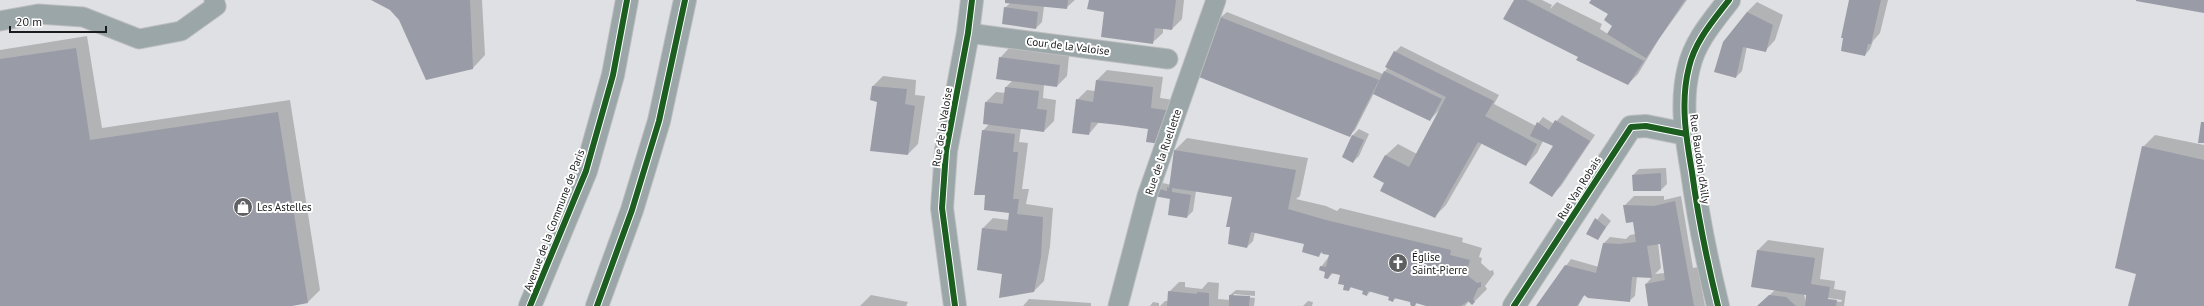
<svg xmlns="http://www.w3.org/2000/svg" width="2204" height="306" font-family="'PT Sans',sans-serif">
<rect width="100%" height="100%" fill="#dfe0e3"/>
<g fill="#0003" fill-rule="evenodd">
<polygon points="373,0 482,0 485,55 473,68 400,19 390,9"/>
<polygon points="1006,0 1075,0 1066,8 1044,6 1042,22 1036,28 1005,8 1011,2"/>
<polygon points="1090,0 1184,0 1182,19 1172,29 1163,28 1163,33 1153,42"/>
<polygon points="1515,0 1542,0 1552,5 1550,9 1557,2 1602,24 1600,29 1608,34 1614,26 1609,14 1592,0 1687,0 1659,39 1638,74 1628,84 1580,56"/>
<polygon points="1850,0 1888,0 1880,33 1873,41 1870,49 1865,55"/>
<polygon points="1757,2 1783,15 1775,40 1766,50 1747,46 1742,71 1736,77 1747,12"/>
<polygon points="1227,12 1383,74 1388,67 1395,52 1401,46 1499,95 1494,104 1536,126 1543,117 1554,124 1562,115 1595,135 1561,186 1551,196 1555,146 1544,139 1537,153 1526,165 1482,143 1446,205 1434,217 1386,182 1374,176 1386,155 1398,144 1417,154 1440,109 1430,120 1374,93 1355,130 1349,136 1201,76 1221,17"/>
<polygon points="87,36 102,128 290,100 320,290 308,302 286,306 0,306 0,50"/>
<polygon points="1009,48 1069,56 1067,76 1057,86 1044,84 1043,98 1056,100 1054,121 1044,131 1021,128 1019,142 1028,143 1022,189 1029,189 1026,204 1053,208 1050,246 1044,281 1034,291 983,228 993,218 1009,220 1010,212 986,194 983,131 989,124 984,124 986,102 996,92 1006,93 1006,87 1013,80 1000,58"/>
<polygon points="1107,70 1163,77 1160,98 1181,101 1149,128 1099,122 1089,134 1077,100 1087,90 1095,91 1097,80"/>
<polygon points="883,76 916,80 915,95 925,96 918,144 908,154 871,150 878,101 873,86"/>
<polygon points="1359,129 1369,134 1359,156 1353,162 1343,157 1353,135"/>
<polygon points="2155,135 2204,145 2204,306 2129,306 2137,274 2143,147"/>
<polygon points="1187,138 1308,158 1300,196 1296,199 1326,206 1337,211 1340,208 1463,238 1462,242 1482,248 1479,257 1482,258 1481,263 1490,271 1493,270 1494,274 1485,286 1487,289 1472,304 1469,301 1465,306 1430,306 1417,303 1414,306 1410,305 1412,302 1397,297 1393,301 1391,296 1371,291 1367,295 1365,290 1352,286 1349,290 1341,275 1334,272 1328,278 1326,271 1321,267 1330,255 1323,252 1319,255 1306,243 1255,232 1253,241 1247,247 1234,197 1196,191 1193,211 1187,217 1171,198 1157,189 1163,183 1171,185 1175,150"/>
<polygon points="1666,168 1667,184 1661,190 1633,175 1639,169"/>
<path d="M1634 196H1664V200L1681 196 1693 268 1698 267 1705 306H1649L1646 284 1652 277 1637 276 1635 296 1629 301 1585 294 1578 306H1537L1571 259 1599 267 1604 243 1610 237 1626 239 1630 235 1636 234 1634 223 1624 206ZM1660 242 1665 273 1655 274 1661 268 1658 243Z"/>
<polygon points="1602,213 1611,221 1598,238 1588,233"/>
<path d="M1768 240 1824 248 1820 279 1835 281 1834 289 1846 291 1844 306H1758L1775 290 1753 286 1758 250ZM1804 294 1808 295 1806 303ZM1828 298 1842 300 1841 302 1826 300Z"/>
<polygon points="1179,282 1185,282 1185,287 1202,289 1208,282 1219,283 1218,299 1230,300 1230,295 1236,290 1255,291 1255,296 1234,294 1234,296 1255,298 1254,306 1160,306 1165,301 1168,301 1169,292"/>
<polygon points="871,295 908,302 906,306 860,306"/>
<polygon points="1029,299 1091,303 1091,306 1023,306"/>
<polygon points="1308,301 1313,302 1312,306 1303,306"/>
<polygon points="1153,302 1159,303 1159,306 1150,306"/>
</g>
<g fill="#999ba7">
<polygon points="371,0 470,0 473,69 426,80 399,20 390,10"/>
<polygon points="1005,0 1068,0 1067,9 1005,3"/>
<polygon points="1089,0 1176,0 1172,30 1155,28 1153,44 1101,37 1104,12 1087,9"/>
<polygon points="1514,0 1526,0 1644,61 1628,85 1576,60 1578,57 1503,19"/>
<polygon points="1591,0 1685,0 1646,58 1607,34 1612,26 1604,20 1608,14 1589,3"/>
<polygon points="1849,0 1881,0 1871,44 1868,44 1865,56 1841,51 1843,38 1841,38"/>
<polygon points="2204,0 2204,13 2136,1 2136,0"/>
<polygon points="1004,7 1038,12 1036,29 1002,24"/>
<polygon points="1747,12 1773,25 1766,52 1743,47 1736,78 1714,72 1723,42"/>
<polygon points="1220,17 1379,80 1350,137 1199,77"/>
<polygon points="76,48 90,140 278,112 308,303 292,306 0,306 0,59"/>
<polygon points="1394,51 1494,101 1485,116 1537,144 1526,166 1478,142 1435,218 1380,191 1384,183 1373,177 1385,155 1409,167 1446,97 1385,67"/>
<polygon points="999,57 1060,65 1057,87 996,79"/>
<polygon points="1384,71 1442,99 1430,121 1373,94"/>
<polygon points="1096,80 1153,87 1151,108 1172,111 1161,144 1146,142 1148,129 1119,125 1091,122 1089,135 1072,133 1076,99 1093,102"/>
<polygon points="872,86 907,89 905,104 915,106 908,155 870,151 877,102 870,100"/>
<polygon points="1005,87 1039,91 1037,109 1047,110 1044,132 983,124 985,102 1003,104"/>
<polygon points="1555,120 1590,141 1552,197 1529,183 1553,146 1530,136 1537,122 1549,130"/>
<polygon points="2201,122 2204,122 2204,143 2198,143"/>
<polygon points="982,130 1015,134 1013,152 1018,152 1013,199 1019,199 1017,214 1043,217 1041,257 1034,292 999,298 1002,274 977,270 982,228 1007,231 1009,213 984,210 985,195 974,195"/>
<polygon points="1352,135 1364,140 1353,163 1342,157"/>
<polygon points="2142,146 2204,160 2204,306 2128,306 2136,274 2115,268"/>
<polygon points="1174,150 1296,170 1288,209 1326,220 1451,250 1450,255 1470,260 1467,270 1469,271 1468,276 1477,283 1481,282 1481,287 1478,288 1473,299 1475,302 1472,305 1468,301 1461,306 1426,306 1416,303 1415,306 1411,306 1410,302 1394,298 1393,302 1388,300 1389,297 1368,291 1367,296 1362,294 1363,291 1350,287 1349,291 1343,290 1344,285 1338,284 1340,275 1331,273 1328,279 1324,278 1325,272 1319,270 1320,266 1326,267 1329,255 1323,254 1321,251 1319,257 1302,252 1304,244 1251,232 1247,248 1228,244 1230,227 1226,227 1232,197 1172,188 1172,192 1191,195 1187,218 1168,215 1170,199 1154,196 1156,188 1167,191 1167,187 1169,188"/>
<polygon points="1661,173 1661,191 1633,191 1632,175"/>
<polygon points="1675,201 1694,306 1648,306 1645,284 1665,280 1660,244 1647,246 1652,278 1632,277 1630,302 1588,298 1584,295 1577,306 1536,306 1565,265 1596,273 1603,243 1619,244 1636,242 1633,222 1626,223 1623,205 1654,206"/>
<polygon points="1595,218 1606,227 1598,240 1586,234"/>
<polygon points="1757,250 1815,258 1811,284 1830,287 1828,299 1837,300 1836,306 1805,306 1806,295 1751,287"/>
<polygon points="1168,291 1197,294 1197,292 1209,293 1209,306 1167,306"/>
<polygon points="1229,295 1250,296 1249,306 1229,306"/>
<polygon points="1769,295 1786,297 1796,306 1757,306"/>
</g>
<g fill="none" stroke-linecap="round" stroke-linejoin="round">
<g stroke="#bcbdbe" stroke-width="21">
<g id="service">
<polyline points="0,21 38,14 83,17 139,39 181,31 216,6 214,0"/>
<polyline points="968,33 1168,59"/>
<polyline points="1118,306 1147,196 1216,0"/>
</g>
</g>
<g stroke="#bcbdbe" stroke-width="24">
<g id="minor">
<polyline points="955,306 942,208 946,151 968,33 972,0"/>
<polyline points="1514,306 1631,127 1646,126 1686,134"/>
<path d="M1718 306C1707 261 1698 217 1692 172 1686 137 1680 102 1689 67 1695 41 1713 21 1729 0"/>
</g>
</g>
<g stroke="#bcbdbe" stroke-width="24">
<g id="tertiary">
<polyline points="530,306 586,171 613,75 627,0"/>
<polyline points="597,306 632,210 659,121 685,0"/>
</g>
</g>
<use href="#service" stroke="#9ba6a8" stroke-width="19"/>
<use href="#minor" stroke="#9ba6a8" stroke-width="22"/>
<use href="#tertiary" stroke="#9ba6a8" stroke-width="22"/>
<g stroke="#fff" stroke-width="8">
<g id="cycleway">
<polyline points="530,306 586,171 613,75 627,0"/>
<polyline points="597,306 632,210 659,121 685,0"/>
<polyline points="955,306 942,208 946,151 968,33 972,0"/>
<polyline points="1514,306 1631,127 1646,126 1686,134"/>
<path d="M1718 306C1707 261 1698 217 1692 172 1686 137 1680 102 1689 67 1695 41 1713 21 1729 0"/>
</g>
</g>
<use href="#cycleway" stroke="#1b5e20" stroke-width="6"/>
</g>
<defs>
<g id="shop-disc" transform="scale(1)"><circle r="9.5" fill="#5f6062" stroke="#fff"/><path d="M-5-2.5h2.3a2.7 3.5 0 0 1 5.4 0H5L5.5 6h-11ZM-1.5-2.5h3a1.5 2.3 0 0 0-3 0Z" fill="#fff"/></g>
<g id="church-disc" transform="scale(1)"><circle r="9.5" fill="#5f6062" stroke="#fff"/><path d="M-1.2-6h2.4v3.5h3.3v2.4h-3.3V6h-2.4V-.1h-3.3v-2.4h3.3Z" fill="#fff"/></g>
</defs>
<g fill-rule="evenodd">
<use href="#shop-disc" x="243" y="207"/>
<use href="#church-disc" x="1398" y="263"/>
</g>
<g text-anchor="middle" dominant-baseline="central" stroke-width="4" stroke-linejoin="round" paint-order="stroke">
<g font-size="11" fill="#1a1b1c" stroke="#fff">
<text transform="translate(1068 46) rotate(7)">Cour de la Valoise</text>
<text transform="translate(942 127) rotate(-81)">Rue de la Valoise</text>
<text transform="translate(1163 152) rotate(-71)">Rue de la Ruellette</text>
<text transform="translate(1700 159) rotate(82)">Rue Baudoin d'Ailly</text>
<text transform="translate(1579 188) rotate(-58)">Rue Van Robais</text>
<text transform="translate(554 220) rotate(-69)">Avenue de la Commune de Paris</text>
</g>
<g font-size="11" fill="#1a1b1c" stroke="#fff" text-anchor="start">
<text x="257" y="207">Les Astelles</text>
<text x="1412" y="257">Église<tspan x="1412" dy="13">Saint-Pierre</tspan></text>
</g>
</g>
<path d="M10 26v6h96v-6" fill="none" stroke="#1a1b1c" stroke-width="2"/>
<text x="16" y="26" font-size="12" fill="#1a1b1c" stroke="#ffffff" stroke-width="3" paint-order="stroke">20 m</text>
</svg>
